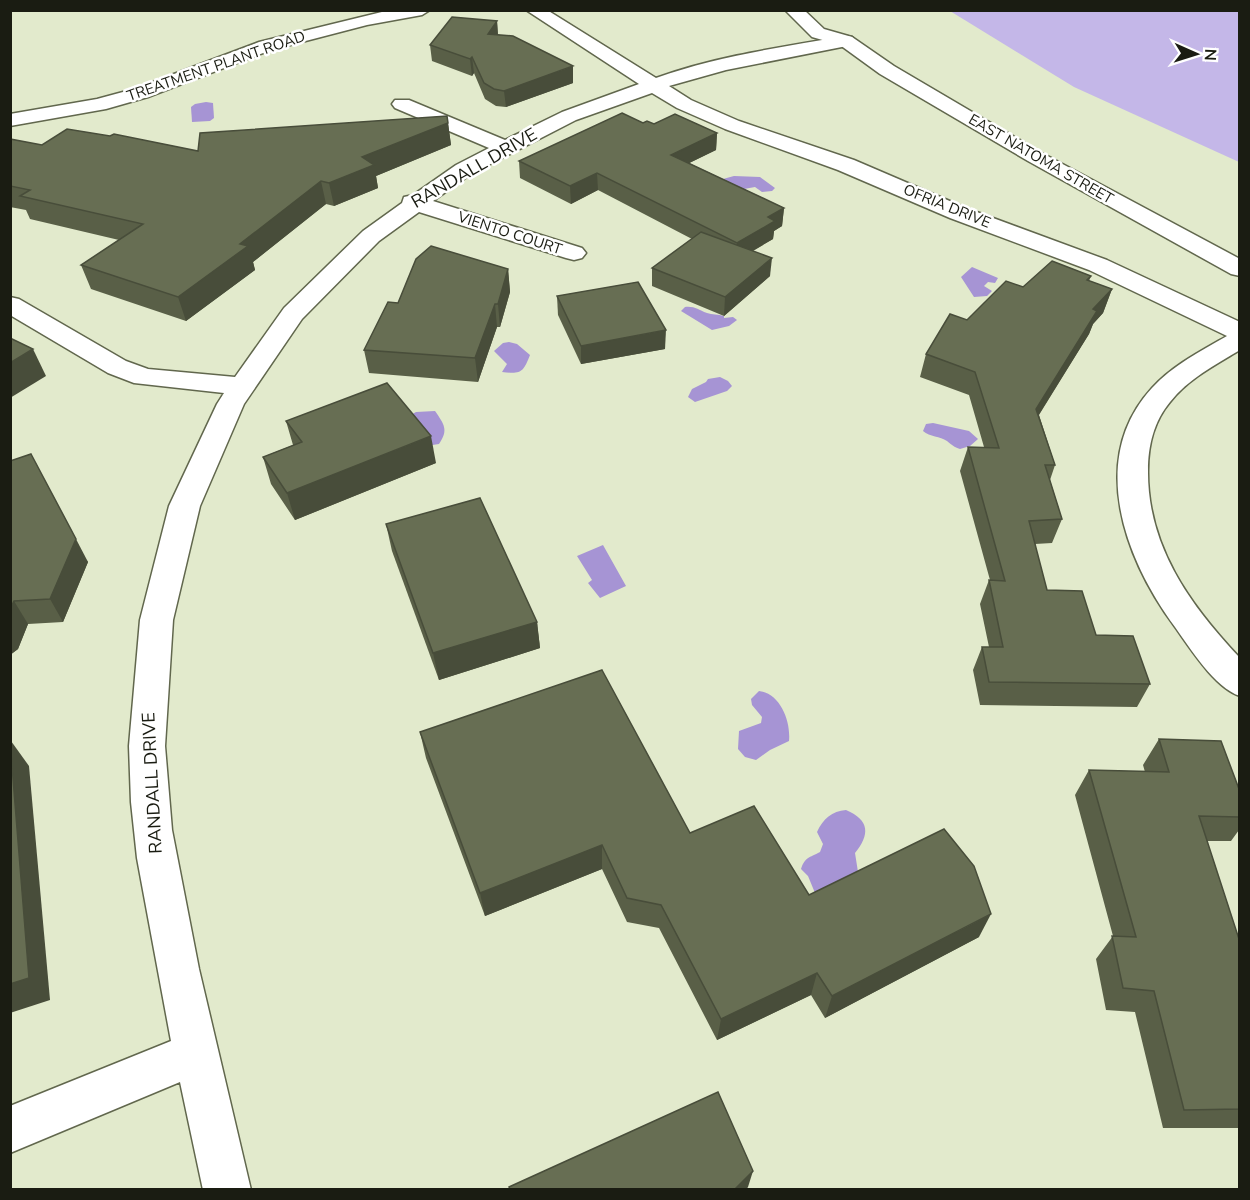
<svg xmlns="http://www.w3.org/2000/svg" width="1250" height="1200" font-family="'Nunito Sans',sans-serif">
<rect width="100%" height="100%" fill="#e2eacc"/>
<polygon fill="#c4b7e8" points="950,11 1239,11 1239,162 1074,87"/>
<g fill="#a694d4">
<polygon points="206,102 213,103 214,118 210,121 192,122 191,107 195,104"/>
<polygon points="734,176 760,177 775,188 772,191 762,192 755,187 744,189 723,179"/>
<polygon points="972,267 998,278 995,283 988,282 984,286 992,291 987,296 974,297 961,277"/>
<path d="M685 307C695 306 698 310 707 313 712 315 718 314 724 316V318L733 317 737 320 729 326 712 330 681 311Z"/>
<path d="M509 342 517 344 530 355C523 373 521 374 502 372L507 364 494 351 503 343Z"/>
<polygon points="720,377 728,381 732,386 727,391 695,402 688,397 692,389 706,382 708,379"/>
<path d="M435 411C444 424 449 430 439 444L426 446 409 416 416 412Z"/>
<path d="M933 423 969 431 978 439 970 446 960 449C954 447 952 445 947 441 940 436 930 437 923 431L926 424Z"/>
<polygon points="603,545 626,586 600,598 588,583 592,580 577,556"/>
<path d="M759 691C780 693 791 721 789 741L770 750 756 760 745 757 738 749 739 731 761 723 762 717 752 705 751 699Z"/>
<path d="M846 810C870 820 870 835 855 853L858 872 815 893 808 876 801 869C805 857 809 858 820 852L823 844 817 832C823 819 832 811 846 810Z"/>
</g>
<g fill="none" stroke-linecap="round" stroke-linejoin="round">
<g stroke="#61674d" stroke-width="3">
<g id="minor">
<polygon points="390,10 430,10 422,15 367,25 271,50 148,97 106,109 10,126 10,114 97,99 134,89 259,42"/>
<path d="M526 10H547L656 78C717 56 782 47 846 36L852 37 855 41 852 45 726 70 669 86 691 100 739 121 854 160 966 208 1107 260 1240 322V350C1215 365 1188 379 1170 402 1154 421 1148 446 1148 470 1147 546 1190 605 1240 658V696C1215 688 1190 648 1175 627 1125 559 1087 459 1152 388 1173 365 1201 351 1227 336L1089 270 950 218 838 170 725 129 677 108 652 93 576 120 471 174 433 201 582 248 586 253 582 258 574 260 566 258 419 212 379 241 302 319 244 404 200 506 173 620 165 746 172 830 199 969 251 1190H203L180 1082 10 1153V1106L171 1041 137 858 131 802 129 746 140 620 169 506 217 404 224 393 134 383 108 373 10 315V297L19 299 126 361 148 369 235 377 284 308 363 231 402 203 404 197 413 195 456 165 489 148 395 108 392 104 395 100H409L505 140 562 112 639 84Z"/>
</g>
</g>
<g stroke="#61674d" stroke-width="3">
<polygon id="secondary" points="785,10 804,10 824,29 852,37 894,66 1042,153 1240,259 1240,276 1231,274 1028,161 880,74 840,45 812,37"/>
</g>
<use href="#minor" fill="#fff" fill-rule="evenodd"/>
<use href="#secondary" fill="#fff" fill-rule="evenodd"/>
</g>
<g fill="#595f47">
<polygon points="497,21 498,35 573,83 506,107 496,106 485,99 474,73 472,76 432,61 430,45"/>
<polygon points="448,123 451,145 376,176 378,188 334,206 326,204 253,262 255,270 186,321 91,289 81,265 119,240 30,219 26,210 10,207 10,139 42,145 110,136 198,151"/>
<polygon points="643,123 717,133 716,150 689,163 784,208 782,226 774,231 773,239 753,251 770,276 724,316 652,286 652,268 692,239 598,190 571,204 520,178 519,161"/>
<polygon points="508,269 510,292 500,327 497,327 478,382 369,373 364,350 398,303"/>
<polygon points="1091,276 1089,281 1112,289 1103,313 1093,324 1089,334 1039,415 1055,465 1050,480 1062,519 1052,543 1035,544 1047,590 1150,684 1137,707 980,705 973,670 982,647 989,647 980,604 989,580 990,580 960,471 968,447 984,447 969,395 920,377 926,354 967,320 1023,287"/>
<polygon points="557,296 665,349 581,364 558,315"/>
<polygon points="286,421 436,463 295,520 271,484 263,457 293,445"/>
<polygon points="10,461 88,562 63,622 28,624 18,649 10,655"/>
<polygon points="386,524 537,622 540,648 439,680 392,551"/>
<polygon points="420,732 690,833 809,895 979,937 825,1018 811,995 717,1040 659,928 627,922 602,869 485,916 426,758"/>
<polygon points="1159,739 1239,789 1239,830 1231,841 1207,841 1239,939 1239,1128 1163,1128 1135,1012 1106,1010 1096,959 1113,936 1075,795 1089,770 1145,772 1143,765"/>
</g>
<g fill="#484d3a">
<polygon points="497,21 498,37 488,34"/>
<polygon points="472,57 474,73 472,76 470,59"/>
<polygon points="573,66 573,83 506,107 504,91"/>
<polygon points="448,123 451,145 376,176 378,188 334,206 329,183 362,157"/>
<polygon points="717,133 716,150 671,172 671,155"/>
<polygon points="597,173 598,190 571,204 570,186"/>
<polygon points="321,181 326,204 253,262 255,270 186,321 178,297 240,244"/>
<polygon points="784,208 782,226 774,231 773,239 735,261 737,243 768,217"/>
<polygon points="772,258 770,276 724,316 725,297"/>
<polygon points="508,269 510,292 500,327 498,304"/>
<polygon points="1112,289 1103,313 1093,324 1089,334 1028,432 1036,409 1093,309"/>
<polygon points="495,304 497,327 478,382 475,358"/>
<polygon points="666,330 665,349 581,364 581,346"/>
<polygon points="33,349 46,376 10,398 10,363"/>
<polygon points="431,436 436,463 295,520 287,493"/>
<polygon points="76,539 88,562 63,622 50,599"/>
<polygon points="14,601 28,624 18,649 10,655 10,609"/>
<polygon points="537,622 540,648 439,680 433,653"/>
<polygon points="11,741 29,766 50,1000 10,1013"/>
<polygon points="602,845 602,869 485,916 480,893"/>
<polygon points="991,914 979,937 825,1018 832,996"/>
<polygon points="817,973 811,995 717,1040 721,1019"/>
<polygon points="753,1171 748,1187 746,1190 734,1190"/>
</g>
<g fill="#676e53" stroke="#484d3a" stroke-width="1.5">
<polygon points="452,17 497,21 488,34 513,36 573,66 504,91 494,89 484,83 472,57 470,59 430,45"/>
<polygon points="622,113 643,123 647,121 654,124 675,114 717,133 671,155 784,208 768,217 775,221 737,243 597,173 570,186 519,161"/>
<polygon points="447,116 448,123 362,157 374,165 329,183 321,181 240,244 248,246 178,297 81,265 143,224 20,196 30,190 10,186 10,139 42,145 67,129 110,136 114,134 198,151 200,133"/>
<polygon points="701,232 772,258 725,297 652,268"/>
<polygon points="431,246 508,269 498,304 495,304 475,358 364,350 388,302 398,303 416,259"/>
<polygon points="1052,261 1091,276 1087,280 1112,289 1093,309 1097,311 1036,409 1055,465 1045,465 1062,519 1029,521 1047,590 1082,591 1096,635 1133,636 1150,684 989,682 982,647 1003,647 989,580 1005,581 968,447 999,448 975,372 926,354 950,314 967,320 1006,281 1023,287"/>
<polygon points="638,282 666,330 581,346 557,296"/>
<polygon points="10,338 33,349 10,363"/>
<polygon points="387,383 431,436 287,493 263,457 302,442 286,421"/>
<polygon points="31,454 76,539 50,599 14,601 10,609 10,461"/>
<polygon points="480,498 537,622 433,653 386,524"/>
<polygon points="602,670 690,833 754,806 809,895 944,829 974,866 991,914 832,996 817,973 721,1019 661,905 627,898 602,845 480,893 420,732"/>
<polygon points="1159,739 1221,741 1239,789 1239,817 1199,816 1239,939 1239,1109 1184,1110 1154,991 1123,988 1112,936 1136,937 1089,770 1169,772"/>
<polygon points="10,741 29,978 10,984"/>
<polygon points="718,1092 753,1171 734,1190 510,1190 509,1187"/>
</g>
<g text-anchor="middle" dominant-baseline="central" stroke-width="5" stroke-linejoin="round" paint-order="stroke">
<g font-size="15" fill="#1a1c12" stroke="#fff">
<text transform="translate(216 66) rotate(-19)">TREATMENT PLANT ROAD</text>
<text transform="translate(1041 159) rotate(30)">EAST NATOMA STREET</text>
<text transform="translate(947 206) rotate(22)">OFRIA DRIVE</text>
<text transform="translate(510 233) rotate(18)">VIENTO COURT</text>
</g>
<g font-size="18" fill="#1a1c12" stroke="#fff">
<text transform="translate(474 168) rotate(-30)">RANDALL DRIVE</text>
<text transform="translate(152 783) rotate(-93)">RANDALL DRIVE</text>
</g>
</g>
<rect width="1250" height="1200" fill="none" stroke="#1a1c12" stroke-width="24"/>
<g transform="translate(1196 54) rotate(93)" stroke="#ffffff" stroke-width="4.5" paint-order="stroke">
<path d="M0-4.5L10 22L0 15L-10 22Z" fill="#1a1c12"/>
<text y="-9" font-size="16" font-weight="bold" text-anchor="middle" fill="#1a1c12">N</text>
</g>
</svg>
